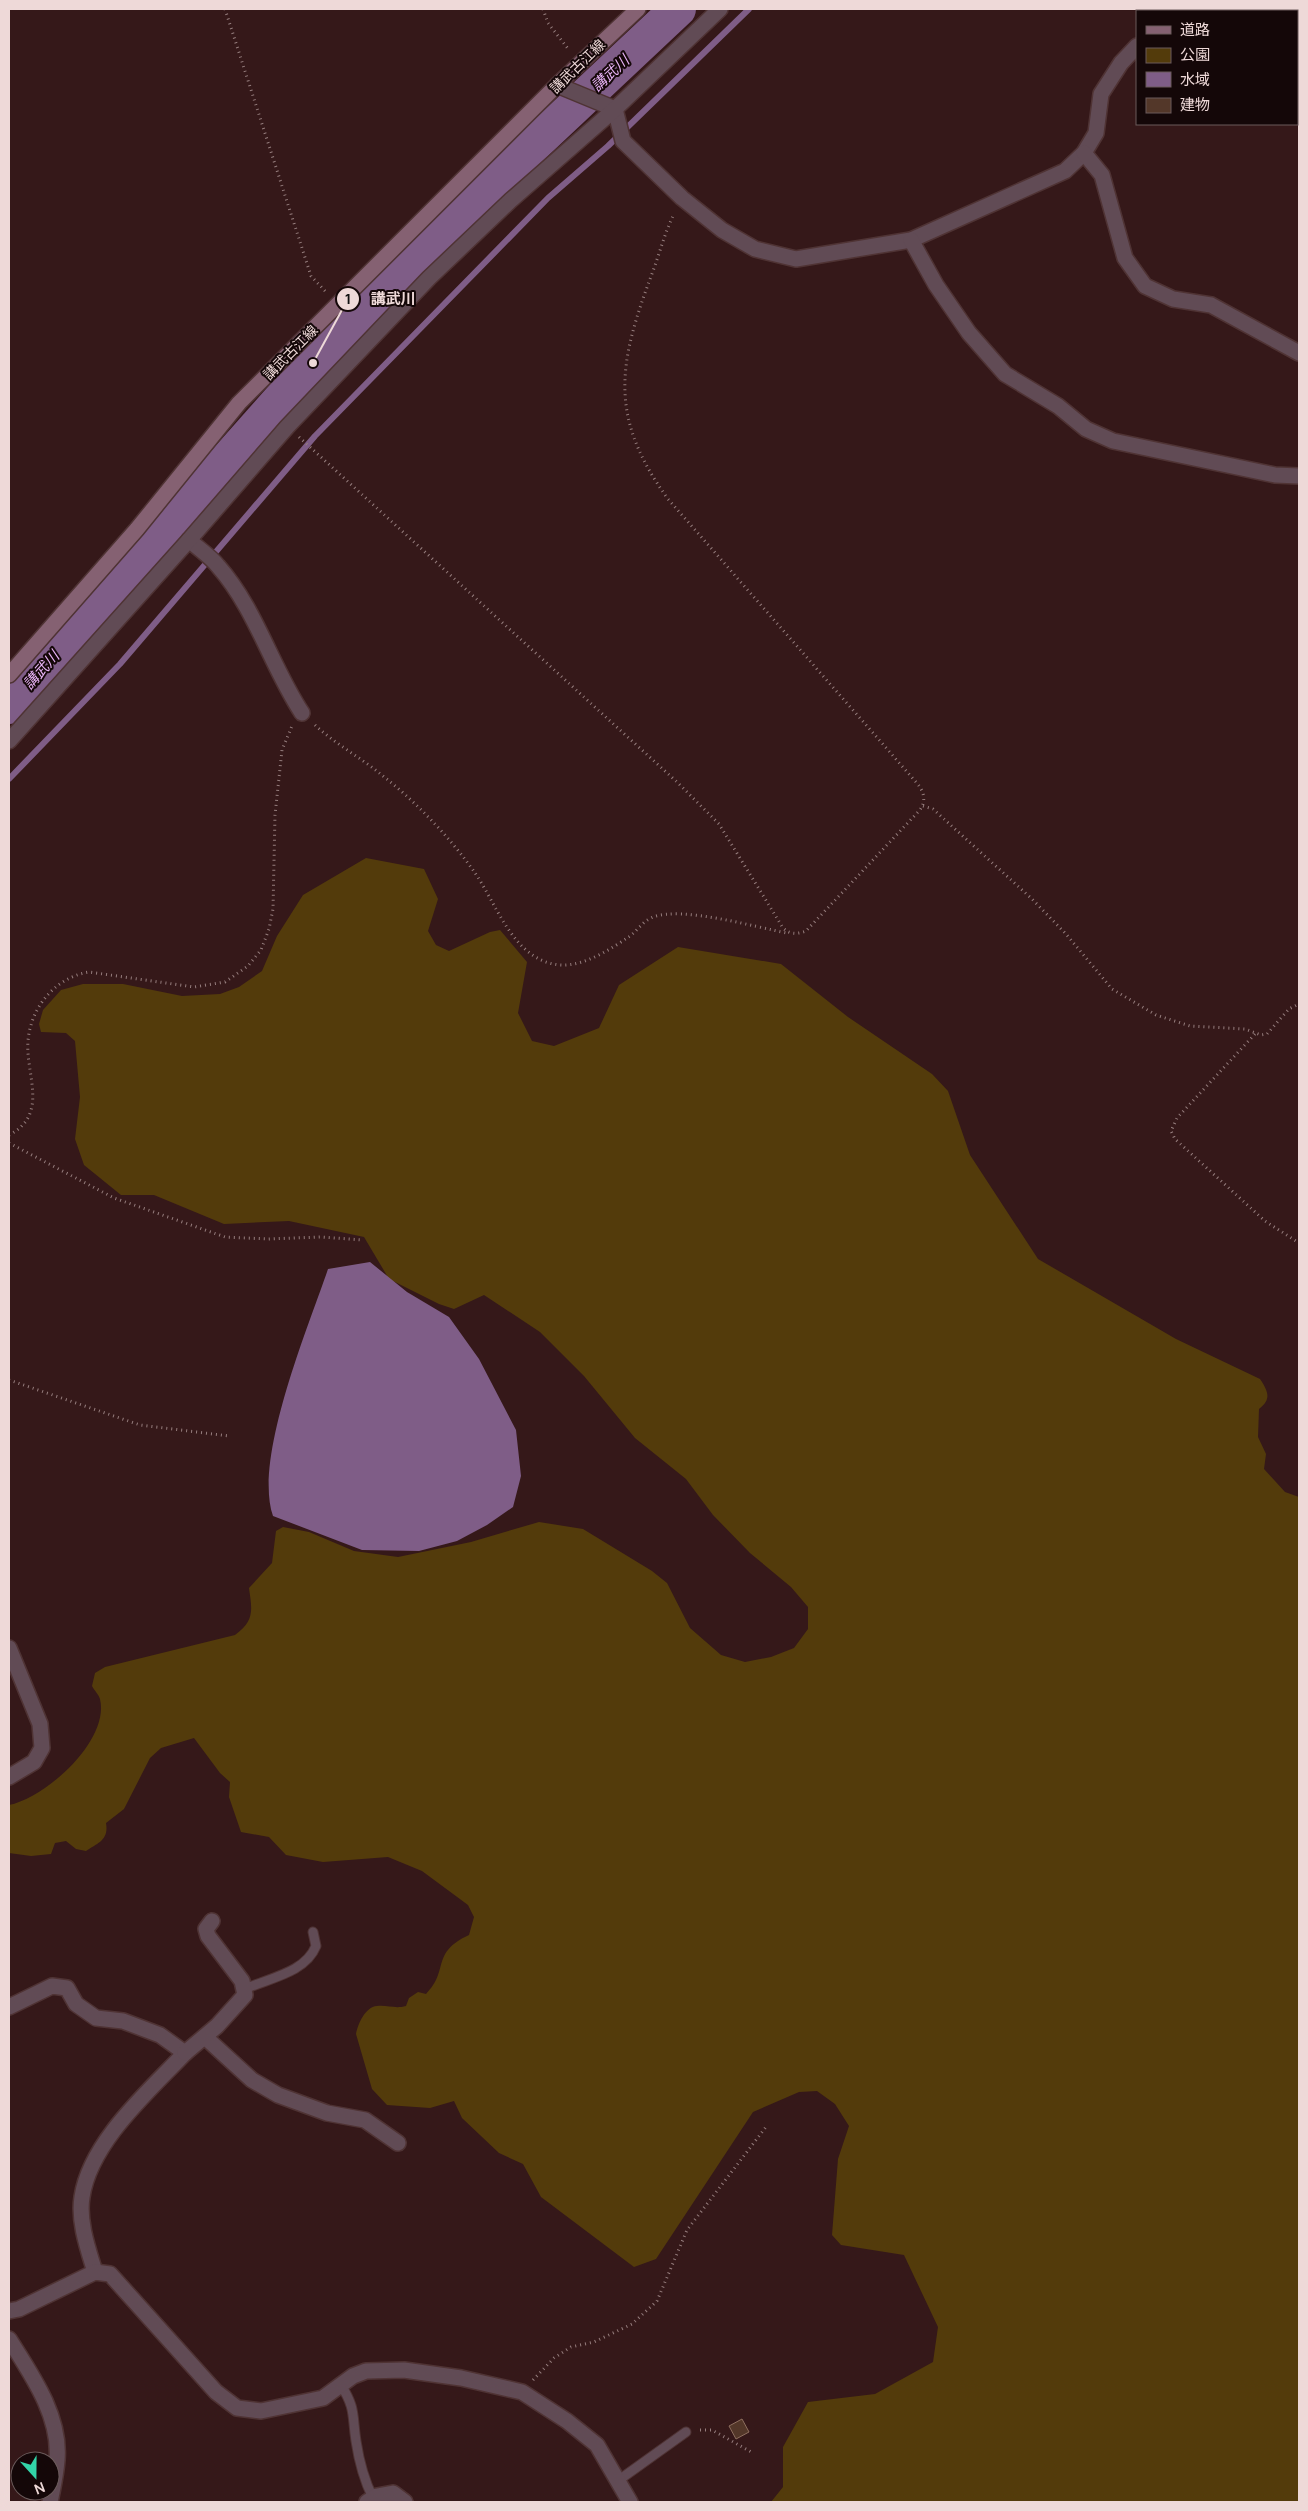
<svg xmlns="http://www.w3.org/2000/svg" width="1308" height="2511" font-family="Manrope,'Noto Sans JP',sans-serif">
<rect width="100%" height="100%" fill="#351819"/>
<path fill="#533b0b" d="M366 858 424 869 438 899 428 931 436 945 449 951 490 932 500 930 527 962 518 1013 532 1041 554 1046 599 1028 619 985 678 947 781 964 848 1017 932 1074 948 1091 970 1155 1038 1259 1176 1339 1260 1379C1268 1391 1272 1399 1259 1409L1258 1437 1266 1454 1264 1469 1285 1492 1299 1497V2502H771L783 2487V2447L808 2402 875 2394 933 2362 938 2327 904 2255 841 2245 832 2235 838 2159 849 2126 835 2104 817 2091 799 2092 753 2112 656 2259 634 2267 541 2197 523 2164 499 2153 462 2118 454 2101 430 2108 387 2105 372 2089 356 2034C358 2024 365 2007 377 2006 388 2005 395 2009 406 2006L409 1998 418 1992 426 1994C450 1970 430 1953 469 1935L474 1917 468 1905 422 1871 388 1857 323 1862 286 1855 269 1837 241 1832 229 1797 230 1782 220 1773 194 1738 161 1748 150 1758 124 1809 106 1823C109 1840 98 1843 86 1851L76 1849 66 1841 55 1843 51 1854 31 1856 9 1853V1805C45 1798 110 1741 100 1699 99 1695 94 1690 92 1686L95 1673 105 1667 235 1635C255 1620 252 1610 249 1588L272 1563 276 1531 283 1527 309 1532 354 1551 398 1557 471 1542 539 1522 583 1529 652 1571 667 1583 690 1628 721 1655 745 1662 771 1657 794 1648 808 1629V1607L791 1587 750 1553 713 1515 686 1479 635 1438 584 1376 540 1332 484 1295 454 1309 439 1304 389 1279 364 1237 289 1221 224 1224 154 1195H121L84 1165 75 1139 80 1097 75 1041 66 1033 41 1032 39 1024 43 1010 61 990 83 984H123L182 996 220 994 239 987 262 971 277 936 303 895Z"/>
<path fill="#7f5d87" d="M370 1262 407 1292 449 1317 479 1359 516 1430 521 1476 513 1507 487 1525 457 1541 419 1551 362 1550 273 1516C253 1459 308 1328 328 1269Z"/>
<g fill="none" stroke-linecap="round" stroke-linejoin="round">
<polyline stroke="#7f5d87" stroke-width="6" points="9,779 120,664 315,436 548,198 608,146 749,9"/>
<polyline stroke="#7f5d87" stroke-width="36" points="9,706 313,363 528,150 678,9"/>
</g>
<polygon fill="#533729" stroke="#8e6f5f" points="742,2419 749,2432 736,2439 729,2426"/>
<g fill="none" stroke-linecap="round" stroke-linejoin="round">
<g stroke="#4f3334" stroke-width="11">
<g id="lane">
<path d="M245 1989C269 1978 305 1973 316 1946L313 1932"/>
<path d="M341 2385C356 2409 352 2415 356 2441 359 2461 364 2480 373 2498"/>
<polyline points="619,2480 686,2432"/>
</g>
</g>
<g stroke="#4f3334" stroke-width="18">
<g id="street">
<polyline points="1168,11 1170,9"/>
<polyline points="557,85 615,109 623,141 682,198 722,230 755,249 796,259 911,240 1065,171 1084,153 1096,133 1101,94 1121,63 1137,46"/>
<polyline points="1084,153 1102,175 1125,258 1145,286 1173,299 1211,305 1299,353"/>
<polyline points="911,240 936,285 969,333 1005,374 1058,406 1086,429 1113,441 1275,475 1299,476"/>
<path d="M189 540C199 549 210 556 218 566 256 609 271 666 302 713"/>
<polyline points="9,741 189,540 287,427 429,278 511,200 615,109 720,9"/>
<polyline points="9,1648 40,1724 42,1748 34,1762 9,1777"/>
<path d="M9 2007 52 1986 67 1988 76 2004 96 2018 123 2021 160 2035 185 2053C149 2091 90 2142 82 2197 78 2221 88 2249 95 2272"/>
<polyline points="205,2037 252,2080 278,2095 327,2113 365,2120 398,2143"/>
<polyline points="185,2053 217,2026 245,1995 242,1981 208,1936 206,1929 212,1921"/>
<polyline points="9,2311 19,2309 95,2272 110,2274 216,2392 237,2408 261,2411 323,2398 353,2376 366,2371 404,2370 461,2378 522,2392 567,2421 597,2445 630,2502"/>
<path d="M9 2339C31 2374 61 2416 57 2460 56 2474 53 2488 50 2502"/>
<polyline points="367,2502 377,2496 393,2493 405,2502"/>
</g>
</g>
<g stroke="#4f3334" stroke-width="18">
<polyline id="secondary" points="9,675 137,529 239,403 557,85 638,9"/>
</g>
<g stroke="#967e7e" stroke-width="3" stroke-dasharray="1 4" stroke-linecap="butt">
<polyline points="225,9 311,276 327,293"/>
<polyline points="543,9 548,23 569,50"/>
<path d="M299 437 677 782 719 824 783 928C790 935 798 934 806 931L919 811C927 801 924 791 916 782L668 499C607 415 619 362 653 271 660 252 665 232 674 214"/>
<path d="M315 725C334 743 358 756 378 772 413 799 447 834 473 870 497 903 513 962 561 965 585 966 611 949 630 936 638 930 643 921 653 917 682 906 755 927 787 933"/>
<polyline points="923,806 933,809 1031,898 1066,934 1112,989 1156,1015 1190,1026 1245,1029 1261,1035 1267,1034 1289,1009 1299,1004"/>
<polyline points="1255,1034 1177,1118 1171,1131 1175,1139 1265,1221 1299,1243"/>
<path d="M9 1135C19 1130 28 1122 31 1110 36 1094 29 1070 28 1053 25 1015 51 978 89 972L194 987 225 982 248 966 261 950 269 929 273 909 275 815 282 750 292 726"/>
<polyline points="9,1143 114,1198 225,1237 268,1239 321,1237 363,1240"/>
<polyline points="9,1380 140,1425 229,1436"/>
<polyline points="533,2380 554,2358 571,2347 594,2342 632,2324 657,2301 687,2230 766,2127"/>
<polyline points="700,2430 712,2430 753,2453"/>
</g>
<use href="#lane" stroke="#614b55" stroke-width="9"/>
<use href="#street" stroke="#614b55" stroke-width="15"/>
<use href="#secondary" stroke="#856172" stroke-width="15"/>
</g>
<g text-anchor="middle" dominant-baseline="central" stroke-width="4" stroke-linejoin="round" paint-order="stroke">
<g font-size="14" fill="#eed9d8" stroke="#140708">
<text transform="translate(577 66) rotate(-44)">講武古江線</text>
<text transform="translate(290 352) rotate(-45)">講武古江線</text>
</g>
<g font-size="15" font-style="italic" fill="#e6b2f4" stroke="#140708">
<text transform="translate(610 73) rotate(-43)">講武川</text>
<text transform="translate(41 670) rotate(-48)">講武川</text>
</g>
</g>
<path fill="none" stroke="#eed9d8" stroke-width="2" d="M313 363L348 299"/>
<g fill="#eed9d8" stroke="#140708" stroke-width="2">
<circle cx="313" cy="363" r="5"/>
<circle cx="348" cy="299" r="12"/>
</g>
<g font-size="15" text-anchor="middle" font-weight="bold" fill="#111">
<text x="348" y="304">1</text>
</g>
<g font-size="15" text-anchor="middle" font-weight="bold" fill="#eed9d8" stroke="#140708" stroke-width="4" stroke-linejoin="round" paint-order="stroke">
<text x="393" y="304">講武川</text>
</g>
<rect width="1308" height="2511" fill="none" stroke="#eed9d8" stroke-width="20"/>
<rect x="1136" y="10" width="162" height="115" fill="#140708" stroke="#6b5b5b"/>
<rect x="1146" y="26" width="25" height="8" fill="#856172" stroke="#6b5b5b"/>
<text x="1180" y="35" font-size="15" fill="#eed9d8">道路</text>
<rect x="1146" y="48" width="25" height="15" fill="#533b0b" stroke="#6b5b5b"/>
<text x="1180" y="60" font-size="15" fill="#eed9d8">公園</text>
<rect x="1146" y="72" width="25" height="15" fill="#7f5d87" stroke="#6b5b5b"/>
<text x="1180" y="85" font-size="15" fill="#eed9d8">水域</text>
<rect x="1146" y="98" width="25" height="15" fill="#533729" stroke="#6b5b5b"/>
<text x="1180" y="110" font-size="15" fill="#eed9d8">建物</text>
<g transform="translate(35 2476) rotate(159)"><circle r="24" fill="#140708" stroke="#6b5b5b"/>
<path d="M0-4L9 19L0 12L-9 19Z" fill="#32d4a8"/>
<text y="-8" font-size="14" font-weight="bold" text-anchor="middle" fill="#eed9d8">N</text>
</g>
</svg>
